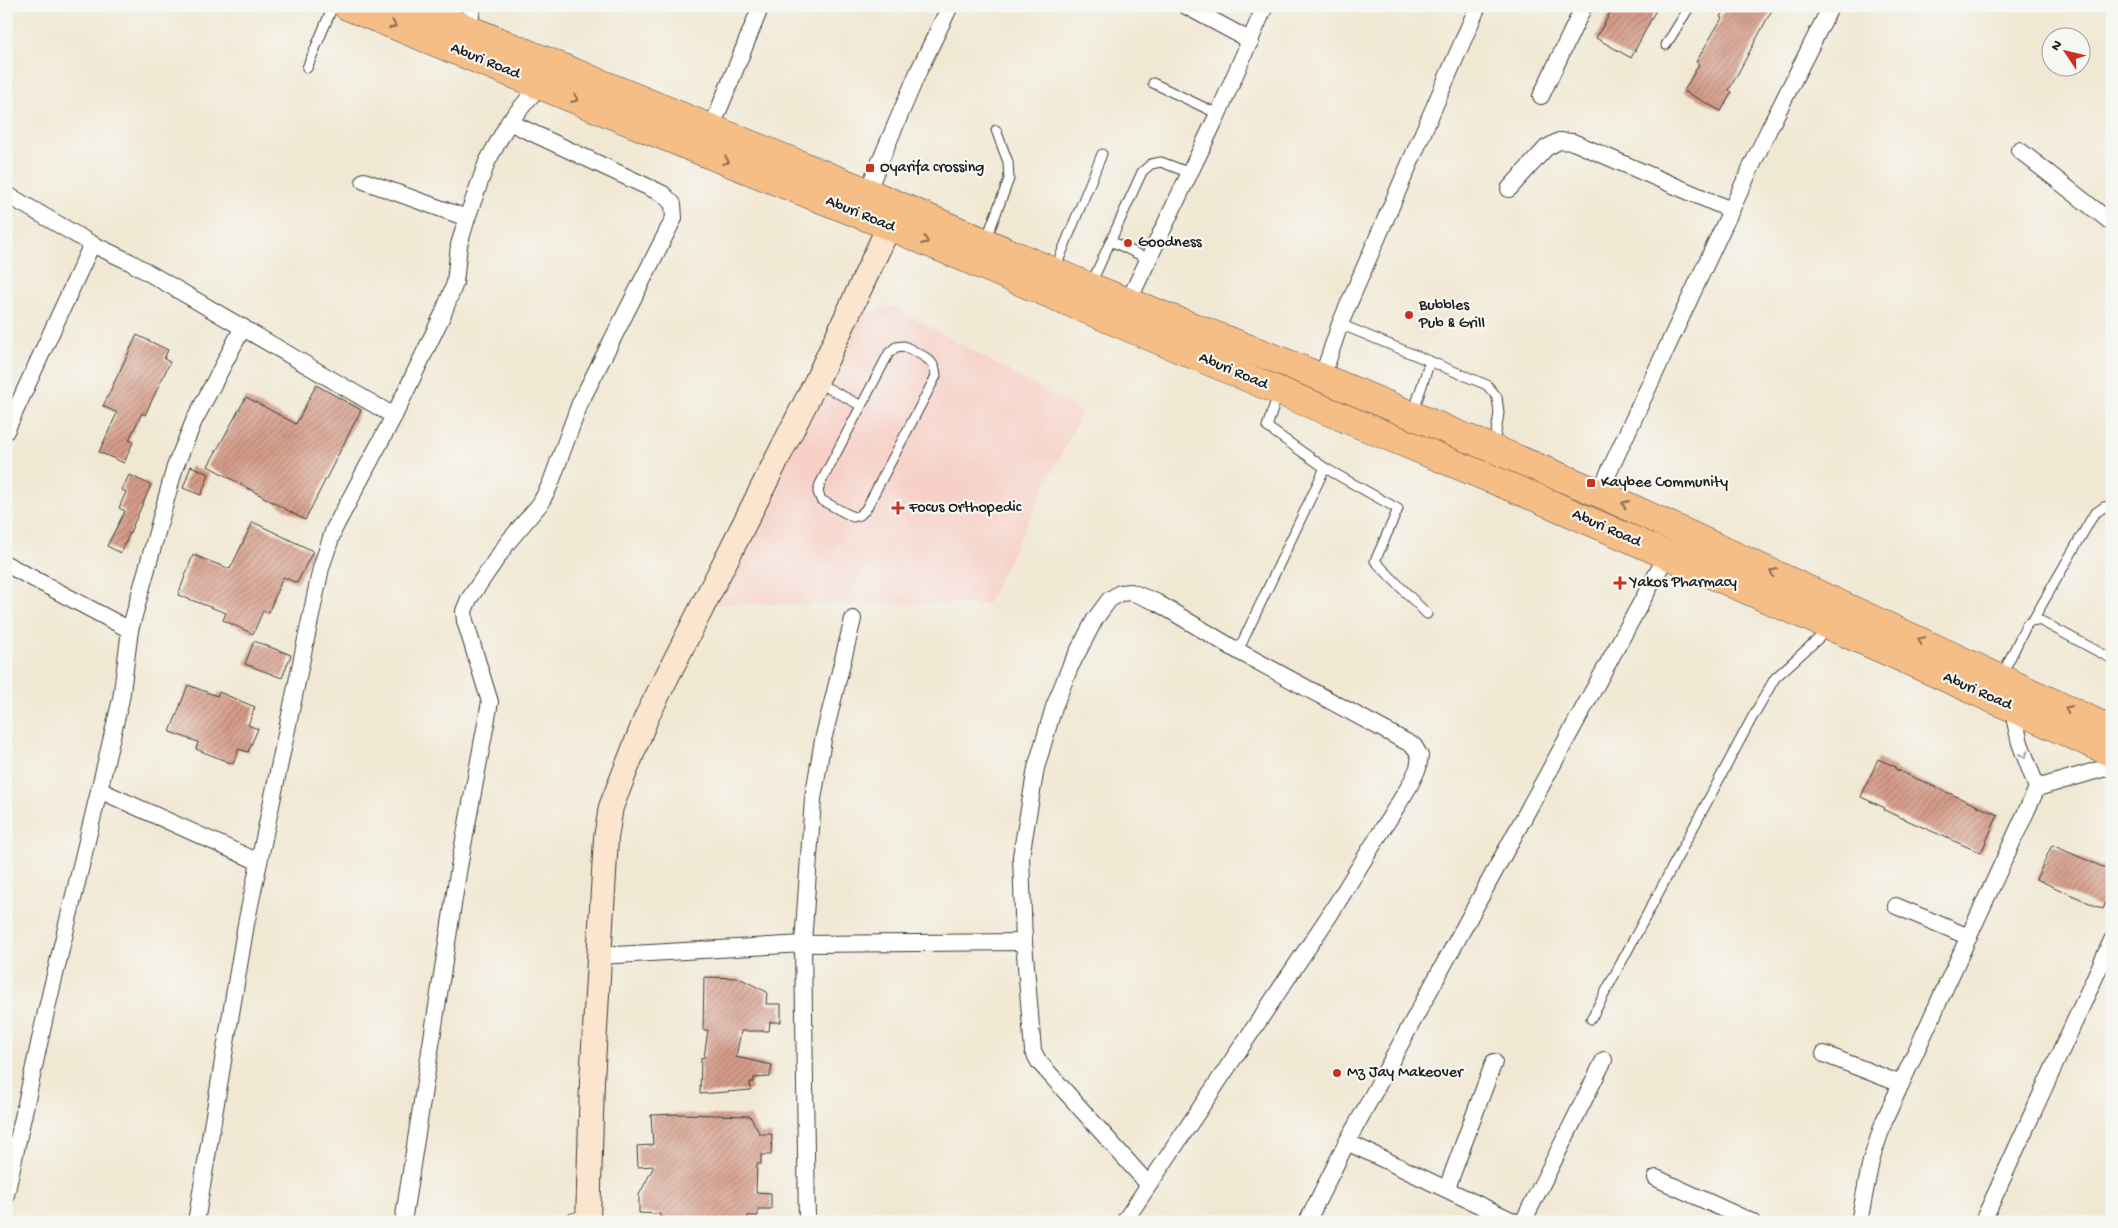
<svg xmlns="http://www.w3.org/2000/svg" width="2118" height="1228" font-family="'Gochi Hand',sans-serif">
<defs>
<pattern id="building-hatch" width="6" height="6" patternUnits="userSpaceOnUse" patternTransform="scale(1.25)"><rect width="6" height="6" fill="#d59b88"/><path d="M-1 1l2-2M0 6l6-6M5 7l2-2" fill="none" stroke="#ac7e6e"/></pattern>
</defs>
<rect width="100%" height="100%" fill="#f6f6f2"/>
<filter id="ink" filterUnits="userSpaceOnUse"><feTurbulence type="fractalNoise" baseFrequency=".02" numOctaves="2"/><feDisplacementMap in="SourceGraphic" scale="10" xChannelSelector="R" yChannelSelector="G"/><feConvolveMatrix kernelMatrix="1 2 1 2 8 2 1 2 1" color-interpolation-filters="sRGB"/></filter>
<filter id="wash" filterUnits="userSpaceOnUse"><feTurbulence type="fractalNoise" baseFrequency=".0096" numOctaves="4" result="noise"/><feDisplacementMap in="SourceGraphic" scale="20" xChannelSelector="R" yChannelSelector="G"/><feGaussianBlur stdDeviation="1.12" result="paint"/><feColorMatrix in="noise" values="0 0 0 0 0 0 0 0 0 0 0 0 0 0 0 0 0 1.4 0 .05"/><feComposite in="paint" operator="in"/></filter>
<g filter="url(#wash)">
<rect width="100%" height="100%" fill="#f1e8d3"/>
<polygon fill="#f7d1c7" points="893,306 1082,412 987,604 714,604 859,316"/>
<g id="blocks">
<g fill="url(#building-hatch)">
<polygon points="1614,6 1658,6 1631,58 1596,38"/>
<polygon points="1726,6 1774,6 1729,90 1732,92 1721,111 1684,91 1699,64 1696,62 1722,18 1720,17"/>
<polygon points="137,335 168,350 164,359 170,362 145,415 142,413 129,440 133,442 124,463 99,452 117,413 103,406"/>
<polygon points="316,385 361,410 305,520 208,466 246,397 296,424"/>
<polygon points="191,466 209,474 201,495 183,488"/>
<polygon points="129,475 151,485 121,553 107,546 125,511 119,508 126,492 122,490"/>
<polygon points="253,522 313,551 297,583 283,577 268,613 263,611 253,634 223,620 226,613 178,595 193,555 230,569"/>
<polygon points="254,641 291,655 282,678 245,664"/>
<polygon points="188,685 217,696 219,692 255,707 248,725 258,729 248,752 239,749 233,764 196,749 198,742 170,732"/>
<polygon points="1878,759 1896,767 1895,769 1998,815 1981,853 1884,810 1885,808 1861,797"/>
<polygon points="2052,845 2112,871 2112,889 2103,909 2036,879"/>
<polygon points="704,977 739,978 767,992 766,1004 781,1004 781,1022 770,1022 769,1031 741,1031 736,1057 772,1065 770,1077 754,1078 754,1082 750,1082 751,1090 700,1094 701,1058 704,1057 708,1030 703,1030"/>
<polygon points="681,1114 750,1116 760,1134 772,1134 771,1155 761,1155 761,1164 757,1164 756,1192 771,1193 771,1209 758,1209 758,1216 748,1216 747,1222 660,1222 660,1214 639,1213 639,1195 654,1166 638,1167 637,1146 653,1145 651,1115"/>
</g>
</g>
</g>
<g filter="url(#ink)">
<use href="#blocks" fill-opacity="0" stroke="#3c3b37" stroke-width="1"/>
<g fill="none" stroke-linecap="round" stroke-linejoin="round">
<g stroke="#3c3b37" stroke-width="11">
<g id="lane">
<polyline points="1666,45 1690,6"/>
<polyline points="307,68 333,6"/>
<polyline points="1153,83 1218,114"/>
<polyline points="986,240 1009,179 1008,162 996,130"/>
<polyline points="1111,241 1148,259"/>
<polyline points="1055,269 1102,154"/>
<polyline points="1091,284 1142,172 1151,164 1161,162 1190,173"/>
<polyline points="1340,324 1487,385 1497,397 1499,413 1494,446"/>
<path d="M904 346C918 354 936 358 936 376L866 509 860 515 853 517 821 500 818 492 820 484 889 353 896 347Z"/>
<polyline points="816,382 860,405"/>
<polyline points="1278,394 1267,427 1325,468 1398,509 1375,561 1427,614"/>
<polyline points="1413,413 1430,361"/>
<polyline points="2033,620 2094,514 2104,507 2112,506"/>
<polyline points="1238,651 1325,468"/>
<polyline points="2001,677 2027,624 2033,620 2041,621 2112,659"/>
<polyline points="1591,1019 1752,718 1775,678 1829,629"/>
</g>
</g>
<g stroke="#3c3b37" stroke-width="18">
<g id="street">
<polyline points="1186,6 1251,41"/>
<polyline points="468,29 473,6"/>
<polyline points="1541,96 1584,6"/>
<polyline points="711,129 761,6"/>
<polyline points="2019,150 2112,223"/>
<polyline points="364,181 467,218"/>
<polyline points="1509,189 1546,148 1559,141 1573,142 1731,210"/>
<polyline points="867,192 919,70 950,6"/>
<polyline points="6,194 92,244 130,262 394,416"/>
<polyline points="1128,302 1218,114 1265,6"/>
<polyline points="1322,378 1340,324 1478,6"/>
<polyline points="6,431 92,244"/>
<polyline points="1599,493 1769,129 1831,6"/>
<polyline points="6,564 130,630"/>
<polyline points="2012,708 2020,743 2037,788 2112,766"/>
<polyline points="99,790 259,862"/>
<polyline points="1896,906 1969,937"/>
<polyline points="599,956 803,944 1024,942"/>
<polyline points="1824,1054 1901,1084"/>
<polyline points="1347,1142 1515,1222"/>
<polyline points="1656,1178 1752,1222"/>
<polyline points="1447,1188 1494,1062"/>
<polyline points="6,1195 46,1012 121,699 130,630 175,467 194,421 243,327"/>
<polyline points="1984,1219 2112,940"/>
<polyline points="196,1222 246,924 321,568 334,529 394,416 443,314 455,283 459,245 467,218 487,162 509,122 540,85"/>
<polyline points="403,1222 459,867 490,702 465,621 464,611 469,599 508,542 540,504 550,485 580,403 674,218 673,204 663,194 509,122"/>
<polyline points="572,1222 588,1217"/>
<polyline points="807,1222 803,944 813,799 823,740 853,619"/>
<polyline points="1124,1222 1329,916 1410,785 1418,768 1420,756 1414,746 1238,651 1156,602 1131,592 1120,593 1109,600 1095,619 1070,667 1054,707 1036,768 1021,856 1024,942 1033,1051 1039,1062 1148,1184"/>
<polyline points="1307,1222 1347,1142 1667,555"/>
<polyline points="1523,1222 1604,1060"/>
<polyline points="1859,1222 1871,1161 1884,1121 2037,788"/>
</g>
</g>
<g stroke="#3c3b37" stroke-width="26">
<polyline id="secondary" points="588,1222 592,1081 606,838 611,807 647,716 816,382 889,226"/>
</g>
<g stroke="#3c3b37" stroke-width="29">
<g id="highway">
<polyline points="347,6 703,152 889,226 1279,391 1537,498 1893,654 2112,753"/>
<polyline points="412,6 867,192 1090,287 1289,364 1599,493 2112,730"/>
</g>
</g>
<use href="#lane" stroke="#fff" stroke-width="9"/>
<use href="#street" stroke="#fff" stroke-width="16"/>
<use href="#secondary" stroke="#fbe5cf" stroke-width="24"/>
<use href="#highway" stroke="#f6be87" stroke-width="28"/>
</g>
<defs><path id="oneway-chevron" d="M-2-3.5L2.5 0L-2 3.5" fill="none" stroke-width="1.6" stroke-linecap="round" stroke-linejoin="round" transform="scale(1.25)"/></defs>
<g stroke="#896d52">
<use href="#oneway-chevron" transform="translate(393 25) rotate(22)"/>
<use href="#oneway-chevron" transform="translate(575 99) rotate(23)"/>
<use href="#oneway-chevron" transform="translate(726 161) rotate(22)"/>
<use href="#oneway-chevron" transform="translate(925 241) rotate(23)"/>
<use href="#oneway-chevron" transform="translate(1625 504) rotate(-155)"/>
<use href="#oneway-chevron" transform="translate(1773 572) rotate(-155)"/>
<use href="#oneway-chevron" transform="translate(1921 640) rotate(-154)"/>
<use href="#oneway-chevron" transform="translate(2068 709) rotate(-155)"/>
</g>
<use stroke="#999" href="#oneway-chevron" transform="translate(2024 755) rotate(71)"/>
</g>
<g fill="#c8321e" stroke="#f6f6f2" stroke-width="2">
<rect x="865" y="163" width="10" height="10" rx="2.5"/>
<circle cx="1128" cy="243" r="5"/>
<circle cx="1409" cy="315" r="5"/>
<rect x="1586" y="478" width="10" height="10" rx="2.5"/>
<path d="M895.5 500.5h5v5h5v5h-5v5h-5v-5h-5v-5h5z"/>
<path d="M1617.5 575.5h5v5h5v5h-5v5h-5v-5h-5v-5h5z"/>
<circle cx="1337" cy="1073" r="5"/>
</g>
<g text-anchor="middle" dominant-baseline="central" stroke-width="4.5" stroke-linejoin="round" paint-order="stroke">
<g font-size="16" fill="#1c1c1c" stroke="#f6f6f2">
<text transform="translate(485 62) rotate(22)">Aburi Road</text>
<text transform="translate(860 215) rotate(22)">Aburi Road</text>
<text transform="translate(1233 372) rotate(23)">Aburi Road</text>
<text transform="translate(1606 529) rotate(24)">Aburi Road</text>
<text transform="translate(1977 692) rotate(24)">Aburi Road</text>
</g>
<g font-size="16" fill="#1c1c1c" stroke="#f6f6f2" text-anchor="start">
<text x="880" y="168">Oyarifa crossing</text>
<text x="1138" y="243">Goodness</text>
<text x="1419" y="306">Bubbles<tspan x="1419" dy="18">Pub &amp; Grill</tspan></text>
<text x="1601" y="483">Kaybee Community</text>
<text x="909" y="508">Focus Orthopedic</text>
<text x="1630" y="583">Yakos Pharmacy</text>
<text x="1347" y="1073">Mz Jay Makeover</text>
</g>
</g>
<rect width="2118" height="1228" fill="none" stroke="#f6f6f2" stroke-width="25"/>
<g transform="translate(2066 52) rotate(305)"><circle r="24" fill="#f6f6f2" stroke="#9f9f9c"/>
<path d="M0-4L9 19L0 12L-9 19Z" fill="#c8321e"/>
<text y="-8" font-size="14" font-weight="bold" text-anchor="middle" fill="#1c1c1c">N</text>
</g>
</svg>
